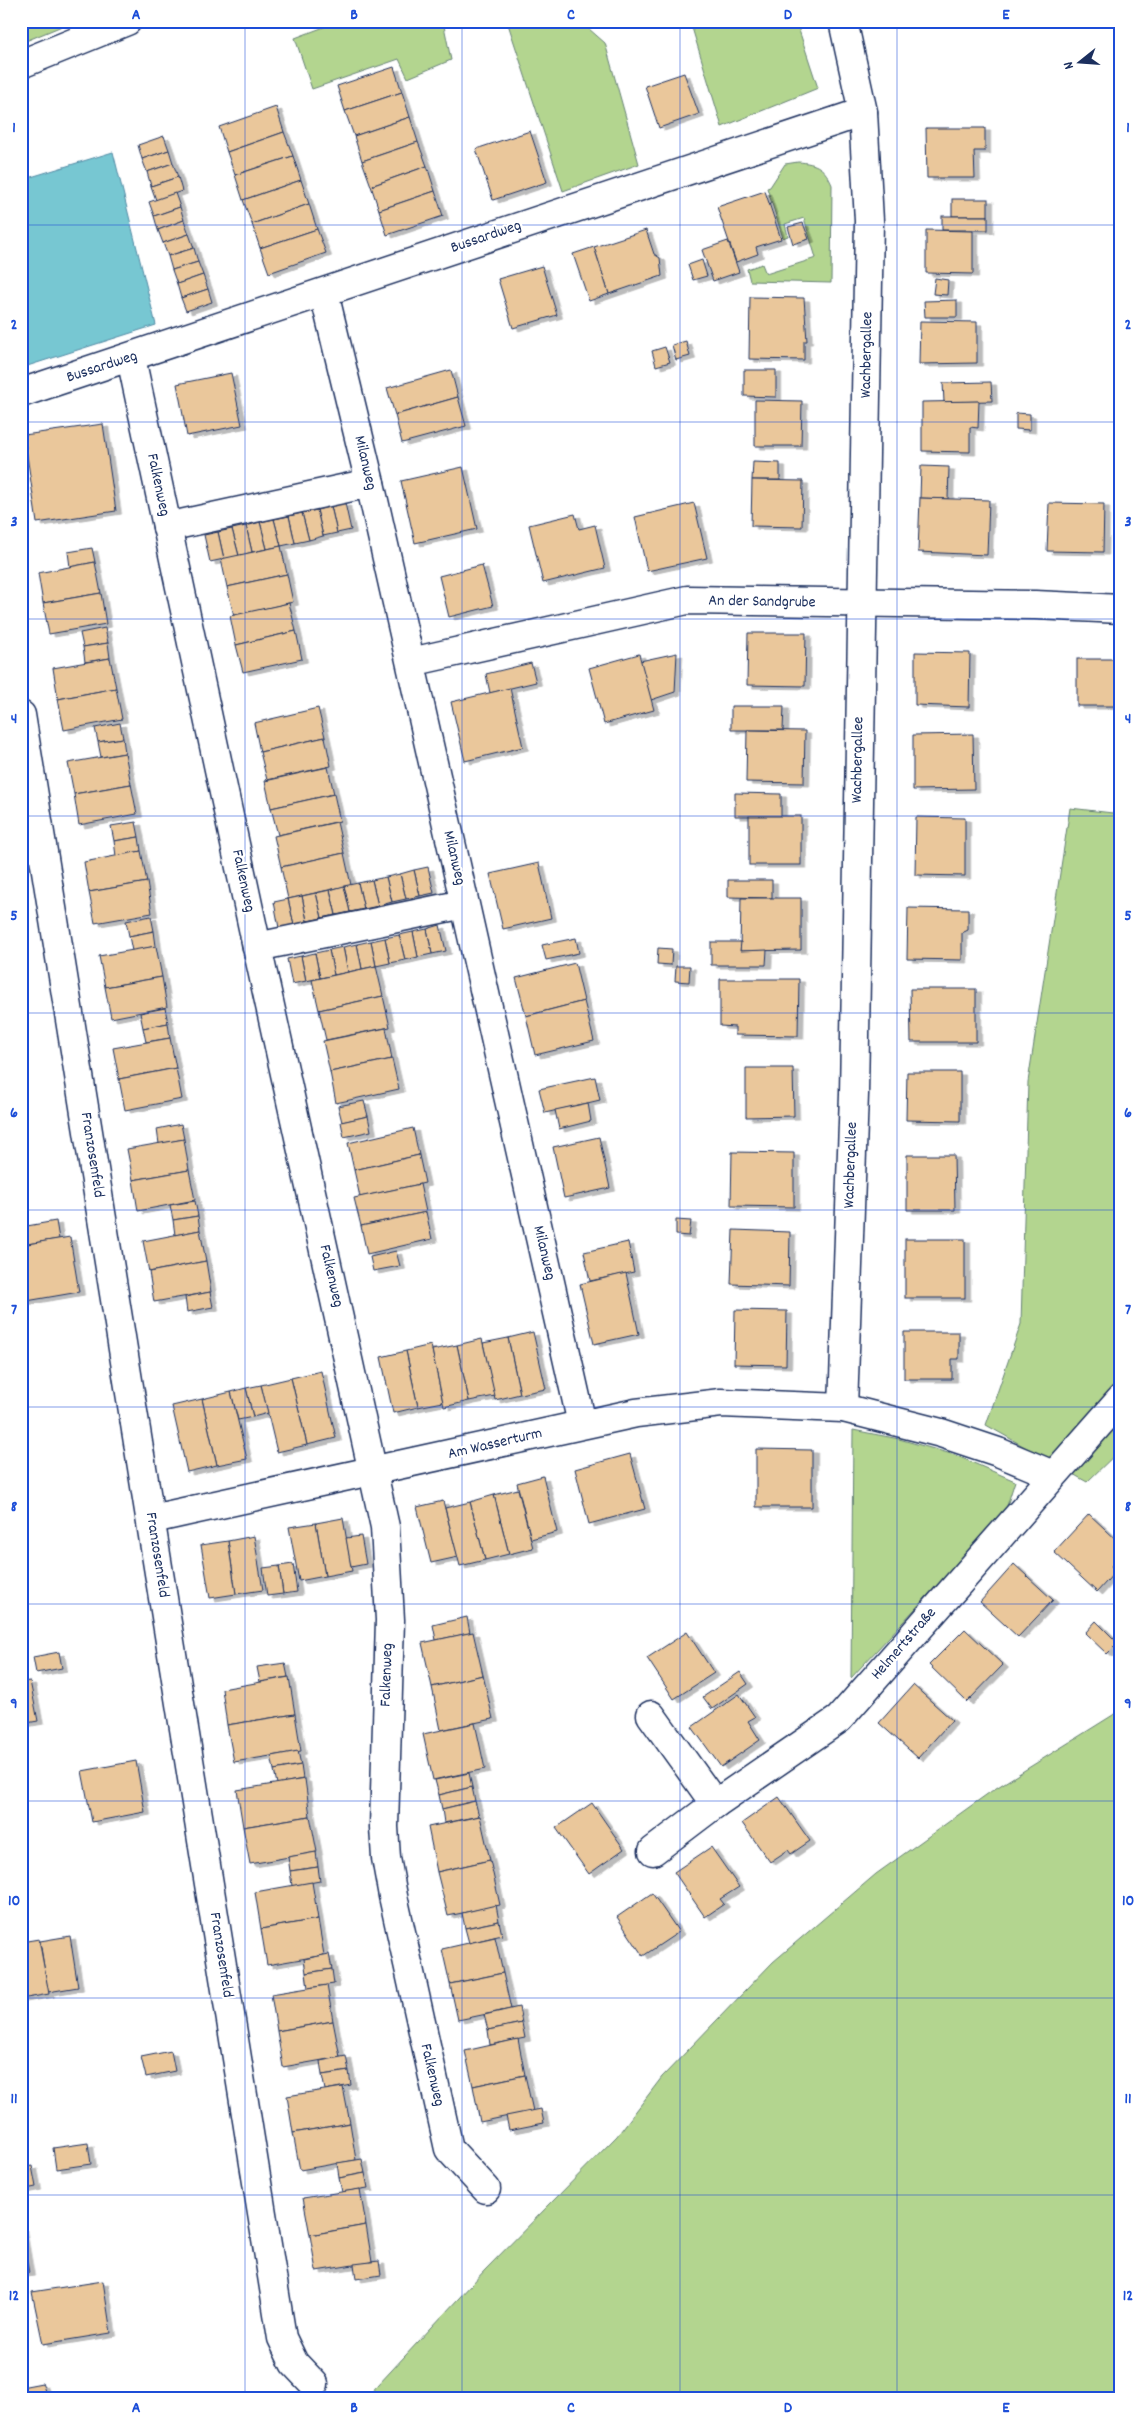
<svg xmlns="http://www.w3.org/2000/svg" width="1142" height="2420" font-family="Dekko,sans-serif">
<defs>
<filter id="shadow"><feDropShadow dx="5.5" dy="3" stdDeviation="0" flood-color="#0004"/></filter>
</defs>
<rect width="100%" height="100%" fill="#fff"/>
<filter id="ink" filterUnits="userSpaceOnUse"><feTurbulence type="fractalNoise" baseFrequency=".02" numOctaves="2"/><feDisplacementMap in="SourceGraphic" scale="10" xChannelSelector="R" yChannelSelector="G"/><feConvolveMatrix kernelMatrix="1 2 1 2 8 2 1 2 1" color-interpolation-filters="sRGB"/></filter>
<g filter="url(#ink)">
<g fill="#b3d58f" stroke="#678276">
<polygon points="25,21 74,21 21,43 21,23"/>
<polygon points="340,21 443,21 451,60 408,78 399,59 312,89 295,38"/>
<polygon points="507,21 580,21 605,43 639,164 563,191"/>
<polygon points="690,21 796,21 818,88 722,127"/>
<path d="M798 162C817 163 825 168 832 185L831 283 750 281 747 269 762 264 766 274 816 258 804 218 785 224 788 236 783 238 767 188 770 187 785 164Z"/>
<polygon points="1070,808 1121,814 1121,1449 1087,1482 986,1425 1021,1324 1028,1082"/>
<polygon points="853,1430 899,1439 955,1455 1015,1481 1005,1512 851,1678"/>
<polygon points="1121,1710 1121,2399 365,2399 485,2270 617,2136 662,2077 773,1962 876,1874 993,1790"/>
</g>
<polygon fill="#77c7d2" stroke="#528aa4" points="113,152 156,325 21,368 21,180"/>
<g fill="#eac79b" stroke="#1b2f5e" filter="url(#shadow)">
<polygon points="394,67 402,92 345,111 337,86"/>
<polygon points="684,73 699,114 659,128 645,86"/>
<polygon points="402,92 410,117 354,136 345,111"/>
<polygon points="276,107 284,132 227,152 219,127"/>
<polygon points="410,117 418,142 362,161 354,136"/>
<polygon points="926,128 985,128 985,151 974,151 975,178 927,178"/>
<polygon points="530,131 547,182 493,200 476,149"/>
<polygon points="284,132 293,156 235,175 227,152"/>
<polygon points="164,136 169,150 142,159 138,145"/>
<polygon points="418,142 427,166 371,186 362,161"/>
<polygon points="169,150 173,163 147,172 142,159"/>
<polygon points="293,156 301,180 243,200 235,175"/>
<polygon points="173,163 178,177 151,186 147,172"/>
<polygon points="427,166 435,191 379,210 371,186"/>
<polygon points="178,177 182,191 156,200 151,186"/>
<polygon points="301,180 309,204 252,224 243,200"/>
<polygon points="435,191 443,216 387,235 379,210"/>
<polygon points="765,191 781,239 756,247 758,254 736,262 717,207"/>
<polygon points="175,193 180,207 154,216 149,202"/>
<rect x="952" y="199" width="36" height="17"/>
<polygon points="309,204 317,229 260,248 252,224"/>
<polygon points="180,207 184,220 158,230 154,216"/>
<rect x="942" y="216" width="46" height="14"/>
<polygon points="184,220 189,234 163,243 158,230"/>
<polygon points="803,223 809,239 793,244 788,227"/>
<polygon points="317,229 326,253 269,273 260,248"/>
<polygon points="646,230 654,254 660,258 662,276 609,294 594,247"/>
<polygon points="926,230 973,231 973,274 926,273"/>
<polygon points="189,234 194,248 168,256 163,243"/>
<polygon points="728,241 739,272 713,281 702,250"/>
<polygon points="594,247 609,294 589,301 573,254"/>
<polygon points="194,248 198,262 172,270 168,256"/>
<polygon points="702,260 707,276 693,280 688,265"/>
<polygon points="198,262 203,275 177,284 172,270"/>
<polygon points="542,266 557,315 513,328 498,279"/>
<polygon points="203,275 208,289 181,298 177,284"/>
<polygon points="935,278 948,280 947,295 933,294"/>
<polygon points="208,289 212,302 186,311 181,298"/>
<polygon points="750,297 804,298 807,341 804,341 804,360 749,359"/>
<polygon points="957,300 957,317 925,317 924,301"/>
<polygon points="920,321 977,322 977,363 919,364"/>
<polygon points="686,341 690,356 676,360 672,345"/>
<polygon points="665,347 670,362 656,366 652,351"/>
<polygon points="451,370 458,397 395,415 387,388"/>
<polygon points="744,370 776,370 776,397 744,396"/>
<polygon points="231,373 242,425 187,436 177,384"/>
<polygon points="991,382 992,401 944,402 943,383"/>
<polygon points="458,397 466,426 402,443 395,415"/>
<polygon points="755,400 802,401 801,446 755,446"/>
<polygon points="979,401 978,428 970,427 970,452 922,451 922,402"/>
<polygon points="1016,413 1030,414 1030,430 1016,429"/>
<polygon points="103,424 116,511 37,523 24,435"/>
<polygon points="753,462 780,463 780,480 752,480"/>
<polygon points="921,466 949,467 948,499 920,498"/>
<polygon points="463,467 477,529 415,543 401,481"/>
<polygon points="752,480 803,481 802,527 751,526"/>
<polygon points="920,498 989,500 987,555 918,552"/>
<polygon points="345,503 351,530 337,533 331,506"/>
<polygon points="694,503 707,558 647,571 635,517"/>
<polygon points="1049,503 1104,504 1103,552 1047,551"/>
<polygon points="331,506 337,533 323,536 317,510"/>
<polygon points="317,510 323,536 309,540 302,513"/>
<polygon points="302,513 309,540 295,543 289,516"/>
<polygon points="575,514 579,529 595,525 605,568 543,583 529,525"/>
<polygon points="289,516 295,543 281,546 274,519"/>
<polygon points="274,519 281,546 267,549 260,522"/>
<polygon points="260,522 267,549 252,552 246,526"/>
<polygon points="246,526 252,552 239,556 232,529"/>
<polygon points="232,529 239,556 224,559 218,532"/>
<polygon points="218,532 224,559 210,562 204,535"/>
<polygon points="281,546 287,574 227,587 221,559"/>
<polygon points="92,548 95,562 70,567 68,552"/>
<polygon points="95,562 101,593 43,603 38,573"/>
<polygon points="482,565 493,606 449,617 439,576"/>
<polygon points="287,574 293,602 234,616 227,587"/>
<polygon points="101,593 106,624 49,634 43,603"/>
<polygon points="289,603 296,631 236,645 230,616"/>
<polygon points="105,628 108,643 83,647 80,633"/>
<polygon points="296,631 302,659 243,672 236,645"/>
<polygon points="748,633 806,633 805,686 747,685"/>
<polygon points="108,643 110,658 85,662 83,647"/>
<polygon points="915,652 970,653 969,707 915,705"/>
<polygon points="677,653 675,692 651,700 640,661"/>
<polygon points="639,654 654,710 604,724 589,668"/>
<polygon points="110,658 116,688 58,699 53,668"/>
<rect x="1077" y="659" width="42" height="47"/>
<polygon points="531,663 536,682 490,693 486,674"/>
<polygon points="116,688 122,719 64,730 58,699"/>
<polygon points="510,688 523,747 465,761 451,702"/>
<polygon points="731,706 784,706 783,730 731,730"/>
<polygon points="318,708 325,737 260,752 254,723"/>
<polygon points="120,723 123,738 98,742 95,728"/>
<polygon points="747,730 805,731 804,783 746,782"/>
<polygon points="973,734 974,789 913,790 913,735"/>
<polygon points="325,737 331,766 267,780 260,752"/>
<polygon points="123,738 125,753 101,757 98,742"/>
<polygon points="125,753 131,784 74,794 68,763"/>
<polygon points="328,767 334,794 271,808 265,781"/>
<polygon points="131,784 137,814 79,825 74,794"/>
<polygon points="735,793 781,794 781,816 735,816"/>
<polygon points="334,794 340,821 278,835 271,808"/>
<rect x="749" y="816" width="52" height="49"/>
<polygon points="916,817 965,818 965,876 915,875"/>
<polygon points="136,822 139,837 114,841 111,826"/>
<polygon points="337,822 344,853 281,867 274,836"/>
<polygon points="139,837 141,851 116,856 114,841"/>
<polygon points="141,851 147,882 89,892 84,862"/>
<polygon points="344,853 351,885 288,899 281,867"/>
<polygon points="539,863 551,918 503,929 490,874"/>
<polygon points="428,867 434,893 420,896 414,870"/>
<polygon points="414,870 420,896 406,899 400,874"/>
<polygon points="400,874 406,899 392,902 386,877"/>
<polygon points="386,877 392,902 378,906 372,880"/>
<polygon points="372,880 378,906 364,909 358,883"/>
<polygon points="728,880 772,880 772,898 728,897"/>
<polygon points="147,882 152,913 95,923 89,892"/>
<polygon points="358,883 364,909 350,912 344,886"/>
<polygon points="344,886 350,912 336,915 330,890"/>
<polygon points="330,890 336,915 322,918 316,893"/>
<polygon points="316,893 322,918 307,921 302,896"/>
<polygon points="302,896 307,921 294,925 288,899"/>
<polygon points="741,898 801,898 801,950 740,951"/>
<polygon points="288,899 294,925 279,928 274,902"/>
<polygon points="908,908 968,909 968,930 962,933 962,960 907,959"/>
<polygon points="151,916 154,931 129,936 126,921"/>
<polygon points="440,925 446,951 432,954 427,929"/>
<polygon points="427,929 432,954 418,957 413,932"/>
<polygon points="154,931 156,946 132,951 129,936"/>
<polygon points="413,932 418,957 405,960 399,935"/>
<polygon points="399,935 405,960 390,963 385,938"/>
<polygon points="385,938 390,963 376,966 371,941"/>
<polygon points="576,938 579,953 546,960 542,945"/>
<polygon points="371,941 376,966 362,969 357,944"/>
<polygon points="711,942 741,942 740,951 767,950 766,965 711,965"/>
<polygon points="357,944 362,969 348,972 343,947"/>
<polygon points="156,946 162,977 105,987 99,956"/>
<polygon points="343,947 348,972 334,975 329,950"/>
<polygon points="658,948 672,949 671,965 657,964"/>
<polygon points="329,950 334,975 320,978 315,953"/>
<polygon points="315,953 320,978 306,981 301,956"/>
<polygon points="301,956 306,981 292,984 287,959"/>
<polygon points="575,963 584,1001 526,1016 516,978"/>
<polygon points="376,966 383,996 319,1010 312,980"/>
<polygon points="676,966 690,966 689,982 675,981"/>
<polygon points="162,977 167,1007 111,1018 105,987"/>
<polygon points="720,979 799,979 798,1036 735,1035 735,1027 720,1026"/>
<polygon points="910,989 976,989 976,1042 911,1042"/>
<polygon points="383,996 390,1027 326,1040 319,1010"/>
<polygon points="584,1001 594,1041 535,1055 526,1016"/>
<polygon points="165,1008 168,1023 143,1028 140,1013"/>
<polygon points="168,1023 170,1038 146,1042 143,1028"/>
<polygon points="386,1028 392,1059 330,1072 323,1041"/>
<polygon points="170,1038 176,1068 119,1079 113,1048"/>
<polygon points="392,1059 399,1089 336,1103 330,1072"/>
<polygon points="176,1068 182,1099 125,1110 119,1079"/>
<polygon points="746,1068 793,1068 794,1116 746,1117"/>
<polygon points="907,1072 960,1072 960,1121 906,1120"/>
<polygon points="595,1077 600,1100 545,1113 539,1089"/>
<polygon points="364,1101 368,1116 342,1122 338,1106"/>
<polygon points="588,1103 591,1121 559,1129 555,1110"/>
<polygon points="368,1116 371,1131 344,1137 341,1122"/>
<polygon points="181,1124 184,1139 159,1144 157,1129"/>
<polygon points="413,1128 419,1155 354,1170 348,1143"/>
<polygon points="599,1137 610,1188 564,1198 553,1147"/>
<polygon points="184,1139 189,1170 133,1180 127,1149"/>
<polygon points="732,1152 794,1153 794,1207 731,1206"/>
<polygon points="419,1155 425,1183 360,1197 354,1170"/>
<polygon points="907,1155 954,1155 955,1210 907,1210"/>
<polygon points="189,1170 195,1200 138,1211 133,1180"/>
<polygon points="420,1184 426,1212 361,1226 354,1198"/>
<polygon points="195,1201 198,1216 173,1220 170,1205"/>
<polygon points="426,1212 432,1239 367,1254 361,1226"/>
<polygon points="198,1216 200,1230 175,1235 173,1220"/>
<polygon points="676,1220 691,1221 689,1236 676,1235"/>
<polygon points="56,1221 59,1239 21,1245 21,1227"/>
<polygon points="200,1230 206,1261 149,1272 143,1241"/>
<polygon points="733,1230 790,1232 789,1286 731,1284"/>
<polygon points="70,1237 79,1292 21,1302 21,1245"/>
<rect x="905" y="1239" width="60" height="59"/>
<polygon points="628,1242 634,1272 590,1281 584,1252"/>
<polygon points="396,1251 400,1266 373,1271 370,1257"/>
<polygon points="206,1261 211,1292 154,1302 149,1272"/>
<polygon points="626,1273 639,1334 594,1344 580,1284"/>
<polygon points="210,1292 213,1307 187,1312 185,1297"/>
<polygon points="735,1310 787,1311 786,1365 734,1364"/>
<polygon points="533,1332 546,1389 520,1394 508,1338"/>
<polygon points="904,1332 959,1332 959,1359 952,1359 952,1379 904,1379"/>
<polygon points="508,1338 520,1394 495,1400 483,1343"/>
<polygon points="482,1339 495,1396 469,1401 457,1345"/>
<polygon points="431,1345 443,1402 418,1407 406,1351"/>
<polygon points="457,1345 469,1401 444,1407 432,1350"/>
<polygon points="406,1351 418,1407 393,1413 381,1357"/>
<polygon points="321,1371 336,1438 307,1445 291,1378"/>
<polygon points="291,1378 307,1445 277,1452 261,1385"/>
<polygon points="261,1385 268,1413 253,1417 246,1388"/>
<polygon points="246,1388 253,1417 238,1420 231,1392"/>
<polygon points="231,1392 247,1459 217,1465 202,1399"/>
<polygon points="202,1399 217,1465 187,1472 172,1406"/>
<polygon points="756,1449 812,1450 812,1507 756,1507"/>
<polygon points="630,1454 645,1509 589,1524 575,1469"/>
<polygon points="543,1476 557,1532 531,1539 517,1483"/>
<polygon points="518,1489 533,1548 509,1554 494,1495"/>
<polygon points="494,1495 509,1554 485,1560 470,1502"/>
<polygon points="443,1501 458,1557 431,1563 417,1507"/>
<polygon points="470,1502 485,1560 460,1566 445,1508"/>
<polygon points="1089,1514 1121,1544 1121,1556 1111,1566 1116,1571 1097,1592 1054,1552"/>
<polygon points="343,1518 352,1571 325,1576 316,1523"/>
<polygon points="316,1523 325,1576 299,1581 289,1527"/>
<polygon points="254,1536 263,1590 236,1594 228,1541"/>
<polygon points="361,1536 366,1564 351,1567 346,1538"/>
<polygon points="228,1541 236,1594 210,1598 201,1545"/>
<polygon points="293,1564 297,1592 283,1594 279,1566"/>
<polygon points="1014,1564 1053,1600 1018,1637 980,1602"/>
<polygon points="279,1566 283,1594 267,1596 263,1568"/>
<polygon points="467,1617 470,1633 436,1640 433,1625"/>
<polygon points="1096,1621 1118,1643 1107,1654 1085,1633"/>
<polygon points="965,1629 1003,1665 967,1702 929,1665"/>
<polygon points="473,1632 483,1675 432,1687 422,1643"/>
<polygon points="687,1632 714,1673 674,1699 647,1658"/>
<polygon points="59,1652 62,1668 36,1673 33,1657"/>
<polygon points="285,1663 288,1677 260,1682 257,1667"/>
<polygon points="740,1672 748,1684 712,1709 703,1697"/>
<polygon points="483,1675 493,1719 441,1730 432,1687"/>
<polygon points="289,1677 295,1714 227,1725 222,1689"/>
<polygon points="30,1681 38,1721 21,1724 21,1682"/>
<polygon points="913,1685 952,1720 918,1758 879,1723"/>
<polygon points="739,1694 755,1717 748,1721 760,1740 721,1767 692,1727"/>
<polygon points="295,1714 301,1751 234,1762 227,1725"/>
<polygon points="475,1723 485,1769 433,1780 423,1734"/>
<polygon points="298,1751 301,1765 274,1770 271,1756"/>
<polygon points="136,1761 145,1812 92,1822 82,1771"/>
<polygon points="301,1765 303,1779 277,1784 274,1770"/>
<polygon points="469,1773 472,1787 439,1795 435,1780"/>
<polygon points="305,1779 310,1816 243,1827 237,1790"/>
<polygon points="472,1787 475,1801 442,1809 439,1795"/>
<polygon points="779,1797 810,1841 791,1854 788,1850 770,1862 742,1823"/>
<polygon points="475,1801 479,1816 444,1823 442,1809"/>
<polygon points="592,1803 624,1849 589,1874 556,1828"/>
<polygon points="310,1816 317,1852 250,1864 243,1827"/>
<polygon points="480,1816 490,1860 437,1872 428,1827"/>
<polygon points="711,1847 739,1887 720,1899 724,1904 705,1917 674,1872"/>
<polygon points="316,1852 318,1867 290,1871 288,1857"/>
<polygon points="490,1860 500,1905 448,1916 437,1872"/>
<polygon points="318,1867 320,1881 292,1886 290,1871"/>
<polygon points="312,1882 318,1919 261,1929 255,1892"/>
<polygon points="652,1893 679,1932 643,1956 617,1917"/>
<polygon points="496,1905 499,1921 465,1928 462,1913"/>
<polygon points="318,1919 324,1955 267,1965 261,1929"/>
<polygon points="499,1921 502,1935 469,1943 465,1928"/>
<polygon points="70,1936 78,1987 48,1992 40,1941"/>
<polygon points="495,1937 503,1973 450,1984 442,1949"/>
<polygon points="39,1939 49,1994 21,1999 21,1942"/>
<polygon points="329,1954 332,1969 306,1973 304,1959"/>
<polygon points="332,1969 334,1984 308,1988 306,1973"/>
<polygon points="503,1973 511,2009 458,2020 450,1984"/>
<polygon points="327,1985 333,2021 277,2031 271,1994"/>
<polygon points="519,2007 522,2023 488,2030 484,2015"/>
<polygon points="333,2021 340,2057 283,2067 277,2031"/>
<polygon points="522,2023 525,2038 490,2045 488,2030"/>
<polygon points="518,2039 525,2075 473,2086 465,2051"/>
<polygon points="171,2051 175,2071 146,2077 141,2057"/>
<polygon points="346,2056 349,2071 322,2075 320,2061"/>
<polygon points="349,2071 351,2085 325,2090 322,2075"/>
<polygon points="525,2075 533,2111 480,2122 473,2086"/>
<polygon points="343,2087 350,2123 293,2133 287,2096"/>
<polygon points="541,2109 544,2123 509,2130 506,2116"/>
<polygon points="350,2123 356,2160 300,2170 293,2133"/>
<polygon points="88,2143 91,2164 56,2169 53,2148"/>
<polygon points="362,2159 365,2173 339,2178 337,2163"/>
<polygon points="32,2166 36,2187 21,2190 21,2168"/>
<polygon points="365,2173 368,2188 342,2192 339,2178"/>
<polygon points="360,2189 366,2225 310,2235 303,2198"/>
<polygon points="366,2225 372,2262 316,2271 310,2235"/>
<polygon points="21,2227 29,2273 21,2274"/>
<polygon points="379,2261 381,2275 356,2279 354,2264"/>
<polygon points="103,2281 111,2333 43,2344 32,2292"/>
<polygon points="42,2383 48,2399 21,2399 21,2387"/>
</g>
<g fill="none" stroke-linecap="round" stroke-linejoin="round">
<g stroke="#1b2f5e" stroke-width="31">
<g id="street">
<polyline points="324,293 370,483 582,1424"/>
<polyline points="131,358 257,947 385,1527 390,1620 384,1827 386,1858 393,1896 449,2149 486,2189"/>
<polyline points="21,393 863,112 843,21"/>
<polyline points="167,527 370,483"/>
<polyline points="411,662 687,600 1035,605 1121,609"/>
<polyline points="21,715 282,2338 294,2363 314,2384"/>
<polyline points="257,947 464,904"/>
<polyline points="843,1408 854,1094 869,221 863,112"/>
<polyline points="152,1519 636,1413 721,1403 843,1408 941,1433 998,1452 1053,1475"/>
<polyline points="651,1715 715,1804"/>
<polyline points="653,1851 715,1804 839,1719 1121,1399"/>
</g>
</g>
<g stroke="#1b2f5e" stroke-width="31">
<polyline id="secondary" points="21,64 127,21"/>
</g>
<use href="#street" stroke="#fff" stroke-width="28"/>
<use href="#secondary" stroke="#fff" stroke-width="28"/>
</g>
</g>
<path fill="none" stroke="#1d4ed8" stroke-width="1" stroke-opacity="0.55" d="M245 21V2399M462 21V2399M680 21V2399M897 21V2399M21 225H1121M21 422H1121M21 619H1121M21 816H1121M21 1013H1121M21 1210H1121M21 1407H1121M21 1604H1121M21 1801H1121M21 1998H1121M21 2195H1121"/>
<g text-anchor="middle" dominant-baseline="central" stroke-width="4.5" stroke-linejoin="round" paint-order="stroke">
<g font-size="16" fill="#1b2f5e" stroke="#fff">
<text transform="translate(486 237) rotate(-19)">Bussardweg</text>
<text transform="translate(867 355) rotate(-89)">Wachbergallee</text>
<text transform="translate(102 367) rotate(-18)">Bussardweg</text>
<text transform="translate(365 463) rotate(77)">Milanweg</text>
<text transform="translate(158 485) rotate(78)">Falkenweg</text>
<text transform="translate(762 602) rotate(1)">An der Sandgrube</text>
<text transform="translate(858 760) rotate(-89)">Wachbergallee</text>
<text transform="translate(454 858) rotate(77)">Milanweg</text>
<text transform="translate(243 881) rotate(78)">Falkenweg</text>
<text transform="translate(92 1155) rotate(81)">Franzosenfeld</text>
<text transform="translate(851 1165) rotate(-88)">Wachbergallee</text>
<text transform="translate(544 1253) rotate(77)">Milanweg</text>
<text transform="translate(331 1276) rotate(77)">Falkenweg</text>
<text transform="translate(495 1444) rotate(-13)">Am Wasserturm</text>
<text transform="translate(157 1555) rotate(81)">Franzosenfeld</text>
<text transform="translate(904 1644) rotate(-49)">Helmertstraße</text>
<text transform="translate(387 1675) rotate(-88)">Falkenweg</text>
<text transform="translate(221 1955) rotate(81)">Franzosenfeld</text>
<text transform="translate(432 2075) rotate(77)">Falkenweg</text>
</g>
</g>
<rect width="1142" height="2420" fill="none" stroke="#fff" stroke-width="55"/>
<g transform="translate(1080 62) rotate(253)" stroke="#ffffff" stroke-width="4" paint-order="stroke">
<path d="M0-4L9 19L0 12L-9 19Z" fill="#1b2f5e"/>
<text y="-8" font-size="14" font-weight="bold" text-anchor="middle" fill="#1b2f5e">N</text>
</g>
<rect x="28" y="28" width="1086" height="2364" fill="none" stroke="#1d4ed8" stroke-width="2"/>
<g font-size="16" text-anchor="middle" font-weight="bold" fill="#1d4ed8">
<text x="136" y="19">A</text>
<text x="354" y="19">B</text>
<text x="571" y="19">C</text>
<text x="788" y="19">D</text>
<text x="1006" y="19">E</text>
<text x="14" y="132">1</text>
<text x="1128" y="132">1</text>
<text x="14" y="329">2</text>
<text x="1128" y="329">2</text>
<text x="14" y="526">3</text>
<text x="1128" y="526">3</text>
<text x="14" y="723">4</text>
<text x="1128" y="723">4</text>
<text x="14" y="920">5</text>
<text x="1128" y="920">5</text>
<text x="14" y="1117">6</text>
<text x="1128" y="1117">6</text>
<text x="14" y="1314">7</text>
<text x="1128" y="1314">7</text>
<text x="14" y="1511">8</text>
<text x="1128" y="1511">8</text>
<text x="14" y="1708">9</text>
<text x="1128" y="1708">9</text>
<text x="14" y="1905">10</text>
<text x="1128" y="1905">10</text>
<text x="14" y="2103">11</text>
<text x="1128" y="2103">11</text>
<text x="14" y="2300">12</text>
<text x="1128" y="2300">12</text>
<text x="136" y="2412">A</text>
<text x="354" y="2412">B</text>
<text x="571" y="2412">C</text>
<text x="788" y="2412">D</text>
<text x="1006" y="2412">E</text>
</g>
</svg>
